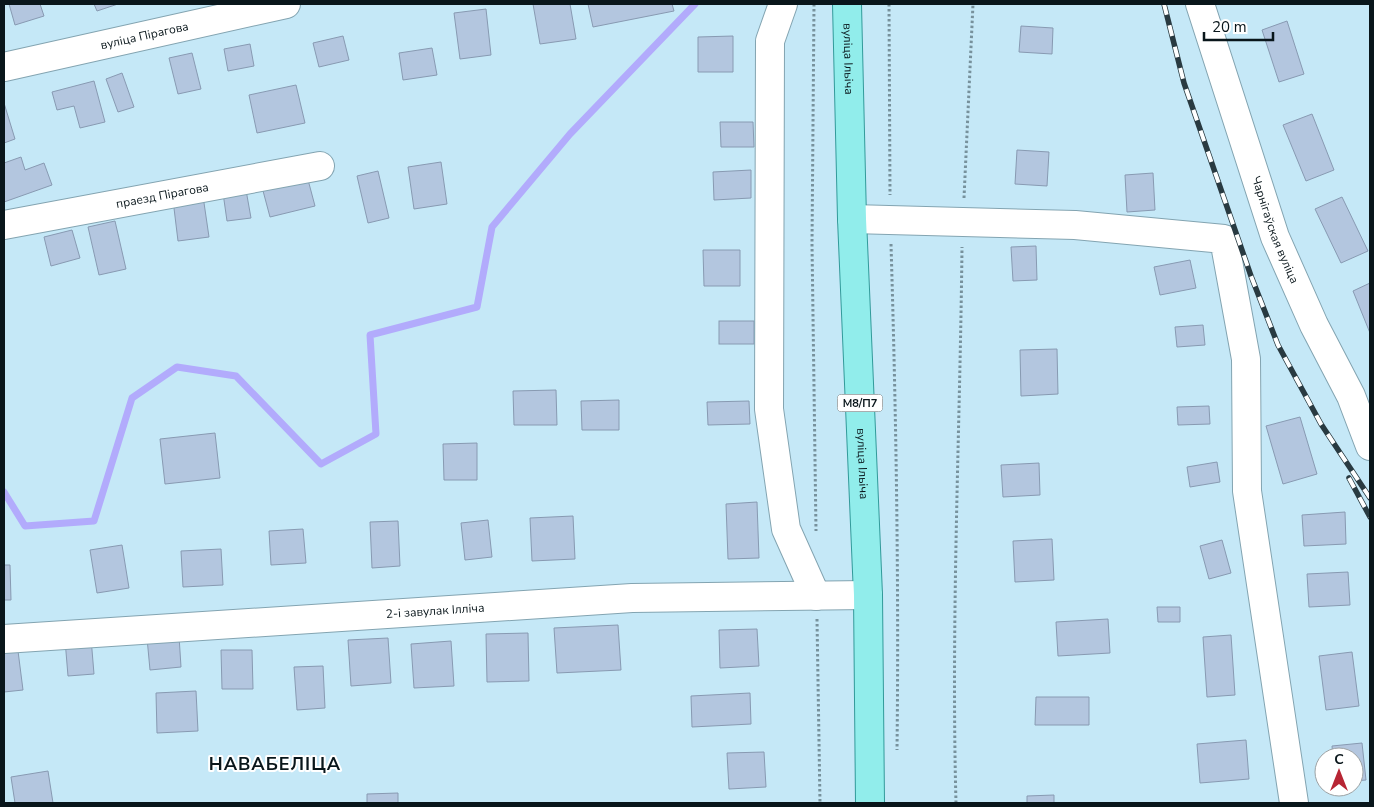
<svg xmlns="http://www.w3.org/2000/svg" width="1374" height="807" font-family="'Nunito Sans',sans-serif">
<rect width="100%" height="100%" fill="#c5e8f7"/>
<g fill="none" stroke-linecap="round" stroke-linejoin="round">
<polyline stroke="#b2abfc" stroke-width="7" points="4,492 25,526 94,521 132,398 177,367 236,376 321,464 376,434 370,335 477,307 492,227 570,134 695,4"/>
</g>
<g fill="#b3c6df" stroke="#889ab2">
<polygon points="9,4 40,4 44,16 15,25"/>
<polygon points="94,4 118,4 97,11"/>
<polygon points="533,4 570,4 576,39 540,44"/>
<polygon points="588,4 672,4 674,11 593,27"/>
<polygon points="486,9 491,55 460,59 454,13"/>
<polygon points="1287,21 1304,74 1279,82 1262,30"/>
<polygon points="1021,26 1053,28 1052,54 1019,52"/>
<polygon points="343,36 349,60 319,67 313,43"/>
<polygon points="733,36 733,72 698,72 698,37"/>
<polygon points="250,44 254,66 228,71 224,49"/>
<polygon points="432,48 437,75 403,80 399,53"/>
<polygon points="192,53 201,89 178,94 169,58"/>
<polygon points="122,73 134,107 118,112 106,79"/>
<polygon points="94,81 105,122 80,128 74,106 57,110 52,92"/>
<polygon points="296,85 305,123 257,133 249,95"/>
<polygon points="4,103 15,139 4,143"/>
<polygon points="1312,114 1334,170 1306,181 1283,125"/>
<polygon points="720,122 753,122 754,147 721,147"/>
<polygon points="1017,150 1049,152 1047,186 1015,184"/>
<polygon points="21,157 25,170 44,163 52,185 4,202 4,163"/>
<polygon points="441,162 447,204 414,209 408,167"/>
<polygon points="751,170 751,198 714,200 713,172"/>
<polygon points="378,171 389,218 368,223 357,176"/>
<polygon points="1153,173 1155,210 1127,212 1125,175"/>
<polygon points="307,176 315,206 270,217 262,187"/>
<polygon points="246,190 251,218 227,221 223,193"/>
<polygon points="203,196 209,237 178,241 173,200"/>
<polygon points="1342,197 1368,251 1341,263 1315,209"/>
<polygon points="115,221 126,269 99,275 88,227"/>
<polygon points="72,230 80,258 51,266 44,237"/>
<polygon points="1036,246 1037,280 1013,281 1011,247"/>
<polygon points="703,250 740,250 740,286 704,286"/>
<polygon points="1190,260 1196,288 1160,295 1154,267"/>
<polygon points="1370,283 1370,333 1353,291"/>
<rect x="719" y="321" width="35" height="23"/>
<polygon points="1203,325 1205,345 1177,347 1175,327"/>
<polygon points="1057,349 1058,394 1021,396 1020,350"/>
<polygon points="556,390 557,425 514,425 513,391"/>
<polygon points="619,400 619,430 582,430 581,401"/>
<polygon points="749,401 750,424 708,425 707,402"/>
<polygon points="1209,406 1210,424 1178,425 1177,407"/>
<polygon points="1300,417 1317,474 1283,484 1266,426"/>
<polygon points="215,433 220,478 165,484 160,439"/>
<polygon points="477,443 477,480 444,480 443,444"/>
<polygon points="1217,462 1220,482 1190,487 1187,467"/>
<polygon points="1039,463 1040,495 1003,497 1001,465"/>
<polygon points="757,502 759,558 728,559 726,504"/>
<polygon points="1345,512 1346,544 1304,546 1302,515"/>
<polygon points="573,516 575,559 532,561 530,518"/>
<polygon points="488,520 492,557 465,560 461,523"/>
<polygon points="398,521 400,566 372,568 370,522"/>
<polygon points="303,529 306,563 271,565 269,531"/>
<polygon points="1052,539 1054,580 1015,582 1013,541"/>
<polygon points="1222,540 1231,573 1209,579 1200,546"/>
<polygon points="122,545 129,588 97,593 90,550"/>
<polygon points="221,549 223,585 183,587 181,551"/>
<polygon points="4,565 10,565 11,600 4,600"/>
<polygon points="1348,572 1350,605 1309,607 1307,574"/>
<polygon points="1157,607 1180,607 1180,622 1158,622"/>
<polygon points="1108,619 1110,653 1058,656 1056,622"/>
<polygon points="618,625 621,670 557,673 554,628"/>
<polygon points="757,629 759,666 720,668 719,630"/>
<polygon points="528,633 529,681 487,682 486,634"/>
<polygon points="1231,635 1235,695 1207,697 1203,637"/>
<polygon points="179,636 181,667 150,670 147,638"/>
<polygon points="91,638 94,674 68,676 65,640"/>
<polygon points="388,638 391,683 351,686 348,640"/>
<polygon points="451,641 454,686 414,688 411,644"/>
<polygon points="221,650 252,650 253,689 222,689"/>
<polygon points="18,651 23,690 4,692 4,652"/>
<polygon points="1352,652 1359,706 1326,710 1319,656"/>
<polygon points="323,666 325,708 297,710 294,667"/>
<polygon points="196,691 198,731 157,733 156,693"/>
<polygon points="750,693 751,724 692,727 691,696"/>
<polygon points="1036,697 1089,697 1089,725 1035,725"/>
<polygon points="1246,740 1249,779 1200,783 1197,744"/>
<polygon points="1362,743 1366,780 1354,781 1354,757 1333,757 1332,746"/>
<polygon points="764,752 766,787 729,789 727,753"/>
<polygon points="48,771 53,803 15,803 11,777"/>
<polygon points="398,793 398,803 367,803 367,794"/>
<polygon points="1054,795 1054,803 1027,803 1027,796"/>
</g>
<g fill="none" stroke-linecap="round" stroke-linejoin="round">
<g stroke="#83a4b1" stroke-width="30">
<g id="minor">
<polyline points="783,4 770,41 769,409 786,529 816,596"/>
<path id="s1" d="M1200 4 1275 237 1314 325 1351 396 1370 446"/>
<path id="s2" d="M4 67 286 4"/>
<polyline points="852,219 1075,225 1224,239 1246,359 1247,491 1294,803"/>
<path id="s3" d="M4 225 320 166"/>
<path id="s4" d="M4 639 632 598 868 595"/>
</g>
</g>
<g stroke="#329a9a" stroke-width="30">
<g id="major">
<path id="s5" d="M847 4 852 219 868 595 870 803"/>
</g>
</g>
<g stroke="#77919c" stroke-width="3" stroke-dasharray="2.5 2.5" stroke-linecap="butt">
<polyline points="814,4 812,244 816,531"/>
<polyline points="889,4 890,195"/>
<polyline points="964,198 973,4"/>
<path d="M891 244C896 413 899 581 897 750"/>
<polyline points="817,619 820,803"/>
<path d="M956 803C951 617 960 432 962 247"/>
</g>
<use href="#minor" stroke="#fff" stroke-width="28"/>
<use href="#major" stroke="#91edeb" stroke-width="28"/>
<g stroke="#293a41" stroke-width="5.5">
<g id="rail">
<polyline points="1164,4 1184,83 1251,276 1278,345 1321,424 1370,498"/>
<polyline points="1349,478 1370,517"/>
</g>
</g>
<use href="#rail" stroke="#fff" stroke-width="4" stroke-dasharray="11" stroke-linecap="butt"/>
</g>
<g text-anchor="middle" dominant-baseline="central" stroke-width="4" stroke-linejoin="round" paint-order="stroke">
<rect fill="#fff" stroke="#535c5f" stroke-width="1" x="837.5" y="394.5" width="45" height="17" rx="4"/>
<g font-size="11" font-weight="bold" fill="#09161b">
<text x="860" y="403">М8/П7</text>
</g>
<g font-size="12" fill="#09161b" stroke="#fff">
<text stroke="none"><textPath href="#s2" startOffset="144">вуліца Пірагова</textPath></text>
<text stroke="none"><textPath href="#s5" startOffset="55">вуліца Ільіча</textPath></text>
<text stroke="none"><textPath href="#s3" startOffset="161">праезд Пірагова</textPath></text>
<text stroke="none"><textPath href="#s1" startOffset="238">Чарнігаўская вуліца</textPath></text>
<text stroke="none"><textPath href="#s5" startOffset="460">вуліца Ільіча</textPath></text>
<text stroke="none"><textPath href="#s4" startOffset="432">2-і завулак Ілліча</textPath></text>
</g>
<g font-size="18" font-weight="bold" letter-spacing="1" fill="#09161b" stroke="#fff">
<text x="275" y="764">НАВАБЕЛІЦА</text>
</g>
</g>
<rect width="1374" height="807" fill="none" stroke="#09161b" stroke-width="10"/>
<g transform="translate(1339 772)"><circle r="24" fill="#ffffff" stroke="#9da2a4"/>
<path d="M0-4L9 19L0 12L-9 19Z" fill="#b72534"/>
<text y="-8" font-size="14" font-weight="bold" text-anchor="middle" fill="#09161b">С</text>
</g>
<path d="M1204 32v8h69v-8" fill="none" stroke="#09161b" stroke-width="2.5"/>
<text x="1212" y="32" font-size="15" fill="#09161b" stroke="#ffffff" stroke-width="4" paint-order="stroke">20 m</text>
</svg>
